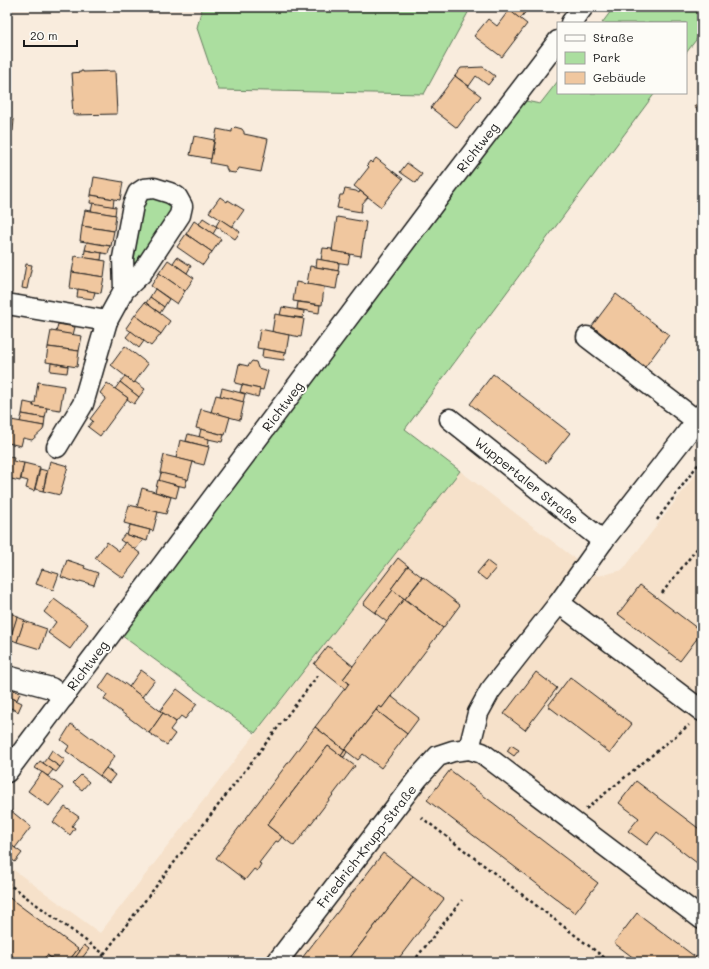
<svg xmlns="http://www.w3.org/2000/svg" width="709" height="969" font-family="Mali,sans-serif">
<rect width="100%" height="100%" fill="#f9ecdd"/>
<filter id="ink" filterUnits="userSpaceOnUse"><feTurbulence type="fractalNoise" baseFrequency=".025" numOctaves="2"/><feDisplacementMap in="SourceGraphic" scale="8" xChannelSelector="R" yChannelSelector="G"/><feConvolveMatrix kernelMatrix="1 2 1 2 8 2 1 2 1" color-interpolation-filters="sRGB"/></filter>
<g filter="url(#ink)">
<polygon fill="#f6e1ca" points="702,466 702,962 7,962 7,865 100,933 460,471 598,576 623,570"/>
<g fill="#abde9f" stroke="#647d5e">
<polygon points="202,7 471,7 424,94 218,90 197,28"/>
<polygon points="614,7 702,7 702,32 686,53 686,23 602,23"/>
<polygon points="558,81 558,93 655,93 405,429 460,471 255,733 121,635 523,103 526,101 540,104"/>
<polygon points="151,196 172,204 173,211 130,274 141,208 147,198"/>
</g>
<g fill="#f0c79f" stroke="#1c1c1c">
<polygon points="505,7 523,7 527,10 520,19 509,10 508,11 504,8"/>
<polygon points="509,10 527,24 502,57 474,36 488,19 497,26"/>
<polygon points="483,67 495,76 488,85 476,76 469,86 455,76 461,68"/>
<polygon points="81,71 83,71 83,72 115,71 117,114 73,115 72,100 74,100 72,73 81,72"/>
<polygon points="455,76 481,96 457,128 431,108"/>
<polygon points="702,96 702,113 694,107"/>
<polygon points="7,119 14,120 13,131 7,130"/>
<polygon points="235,127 242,129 244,132 244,134 268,139 261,172 239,168 238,170 235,173 228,172 226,168 226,166 210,163 217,129 232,132 232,130"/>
<polygon points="194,136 214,140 211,159 190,155"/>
<polygon points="376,158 403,179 381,207 354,186 369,167 367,165 370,161 372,163"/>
<polygon points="407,163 422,174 416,183 400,172"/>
<polygon points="94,177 123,182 120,200 91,195"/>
<polygon points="345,189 356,191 359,193 360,191 368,197 362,204 361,212 337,208 340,195 343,195"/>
<polygon points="91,195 114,199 113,207 90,203"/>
<polygon points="220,197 227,202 228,200 244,210 232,227 209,212"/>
<polygon points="93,203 116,207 115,215 91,211"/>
<polygon points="85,210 116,215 114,231 82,226"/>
<polygon points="337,217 366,222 361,256 332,251"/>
<polygon points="203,218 217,227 213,234 199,224"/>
<polygon points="220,219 232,227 233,226 240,232 235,239 216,226"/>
<polygon points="194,221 221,239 212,252 186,234"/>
<polygon points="82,226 114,231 111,246 80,241"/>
<polygon points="186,234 212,252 203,265 177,247"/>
<polygon points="87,242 110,246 108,254 85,250"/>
<polygon points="323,248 332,249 332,251 350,254 348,264 321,260"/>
<polygon points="85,250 102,253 101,260 84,258"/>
<polygon points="75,256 106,261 104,277 72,272"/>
<polygon points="177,257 191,266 187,273 173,263"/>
<polygon points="317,259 339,263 338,271 316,267"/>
<polygon points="168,260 194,278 185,291 159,273"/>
<polygon points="26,264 32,265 27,289 22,288"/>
<polygon points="310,266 339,271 336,289 307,284"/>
<polygon points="72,272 104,277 101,293 70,288"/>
<polygon points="159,273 185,291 177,304 151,286"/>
<polygon points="296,282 324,287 322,305 293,301"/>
<polygon points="78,289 95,292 93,299 77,297"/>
<polygon points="155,289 169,299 164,307 150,297"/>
<polygon points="616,294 669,335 645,367 592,326"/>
<polygon points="150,297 164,307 160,313 146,303"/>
<polygon points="145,302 170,321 161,334 135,315"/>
<polygon points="298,302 320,305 319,313 297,309"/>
<polygon points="282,307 304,311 303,318 280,315"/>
<polygon points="275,314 304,319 301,337 272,332"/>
<polygon points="135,315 161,334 151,346 126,328"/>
<polygon points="58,324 75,327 73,335 56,332"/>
<polygon points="260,329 289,335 286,353 257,348"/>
<polygon points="51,331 82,336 79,351 48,347"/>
<polygon points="131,331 144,341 139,348 126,337"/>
<polygon points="125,346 148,364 134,383 111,365"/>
<polygon points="48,347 79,351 77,367 46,362"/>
<polygon points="263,349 285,353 284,360 262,357"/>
<polygon points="252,361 256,362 258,368 268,371 263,390 235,383 239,364 248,366"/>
<polygon points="51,363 68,366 67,373 50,371"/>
<polygon points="493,374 570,433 546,463 470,404"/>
<polygon points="125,376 134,383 135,382 145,389 139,397 120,382"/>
<polygon points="38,382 64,386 60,410 33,406 34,403 35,403"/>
<polygon points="120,382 139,397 134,404 127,399 128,398 115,389"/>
<polygon points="107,383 128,398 100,436 88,427 93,421 90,419 106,398 100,393"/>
<polygon points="242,385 260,389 258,397 240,392"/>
<polygon points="222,388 245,394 243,402 220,396"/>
<polygon points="216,395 244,402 240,420 211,412"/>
<polygon points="24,402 33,404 33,406 47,408 45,418 22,414"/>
<polygon points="201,409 230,417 225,435 196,428"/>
<polygon points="22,414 45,418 44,426 20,422"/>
<polygon points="11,420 44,426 43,430 32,440 23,438 21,446 8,443"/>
<polygon points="201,429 224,435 222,442 199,437"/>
<polygon points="188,434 209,439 208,447 186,441"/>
<polygon points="180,440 209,447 204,465 176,458"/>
<polygon points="164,455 193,462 188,480 160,473"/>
<polygon points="7,456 14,458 13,461 24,463 20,481 7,478"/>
<polygon points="50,461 68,466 60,495 43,491"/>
<polygon points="24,463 40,467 34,491 26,488 28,481 21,479"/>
<polygon points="40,469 47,471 43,491 35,489"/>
<polygon points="161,473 187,479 185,487 159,481"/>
<polygon points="158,480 179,486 176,498 155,492"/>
<polygon points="142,488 171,497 166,514 137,507"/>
<polygon points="129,505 158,512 153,531 124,523"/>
<polygon points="130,525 150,530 147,541 127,535"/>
<polygon points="125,534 127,535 143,540 135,550 120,540"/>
<polygon points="107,542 119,551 125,542 141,554 123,578 95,558"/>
<polygon points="398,558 408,566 391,589 393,590 375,613 363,604"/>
<polygon points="67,560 85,566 84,568 98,573 94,585 80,581 79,583 61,577"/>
<polygon points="487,561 496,568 486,580 477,573"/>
<polygon points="408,566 422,577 405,599 391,589"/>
<polygon points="42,569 59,574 53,590 36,584"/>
<polygon points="423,577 460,605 443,628 405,599"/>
<polygon points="640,585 702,632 680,661 618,614"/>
<polygon points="393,590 404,599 387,622 375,613"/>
<polygon points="54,599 88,624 70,649 48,633 56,622 44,612"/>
<polygon points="404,599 443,628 382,708 379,706 345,750 315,727 349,683 343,679"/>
<polygon points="7,612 18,616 7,646"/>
<polygon points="17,617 25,620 17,642 10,639"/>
<polygon points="24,621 47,629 40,649 17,642"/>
<polygon points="328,646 353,666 343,679 349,683 345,689 314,664"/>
<polygon points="141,670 155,680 142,697 129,687"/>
<polygon points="536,672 557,688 525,730 504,714"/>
<polygon points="109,673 124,683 163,713 149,733 104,699 107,694 99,688"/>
<polygon points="570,677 632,724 610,753 548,706"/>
<polygon points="7,687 20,693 17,700 7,696"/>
<polygon points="177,689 197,704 185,719 181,716 176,722 160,711"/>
<polygon points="7,696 22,703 18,712 11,708 7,717"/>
<polygon points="391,696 419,718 407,734 376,710 379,706 382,708"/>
<polygon points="376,710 407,734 381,768 363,754 358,760 345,750"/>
<polygon points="163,713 176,722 170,730 175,734 167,745 149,733"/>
<polygon points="71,724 78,729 78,728 115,756 100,776 66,751 69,746 61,740"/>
<polygon points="315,727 345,750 341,756 328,746 267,825 282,837 278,842 276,841 259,863 261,864 257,871 254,869 245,880 216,858"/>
<polygon points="511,745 519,750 514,756 507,751"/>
<polygon points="328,746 355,766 294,846 267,825"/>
<polygon points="52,750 65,760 60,767 47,758"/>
<polygon points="345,750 347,752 344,757 341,756"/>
<polygon points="47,758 60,767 56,772 43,763"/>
<polygon points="40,761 53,770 48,776 35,768"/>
<polygon points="106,768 115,775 109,783 100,776"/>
<polygon points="450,770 598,883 575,913 427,800"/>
<polygon points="42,772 63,788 49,806 28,791"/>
<polygon points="81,775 89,782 82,790 73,783"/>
<polygon points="636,781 702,831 702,857 697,863 657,832 647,845 628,831 639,818 619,803"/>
<polygon points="65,807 79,817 72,826 75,828 70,835 53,822"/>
<polygon points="10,810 31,827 15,848 7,843 7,814"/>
<polygon points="8,843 22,853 15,862 7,856 7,845"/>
<polygon points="383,853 413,876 347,962 299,962"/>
<polygon points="413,876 444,899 396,962 347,962"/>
<polygon points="7,896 78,949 68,962 57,962 47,955 41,962 20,962 7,952"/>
<polygon points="637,913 702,962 639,962 614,943"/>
<polygon points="84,945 89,949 79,962 72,962"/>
<polygon points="78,949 80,951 72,962 68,962"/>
<polygon points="47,955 57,962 41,962"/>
</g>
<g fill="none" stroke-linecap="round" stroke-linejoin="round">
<g stroke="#1c1c1c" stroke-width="23">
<g id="minor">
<polyline points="571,23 583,7"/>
<polyline points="7,304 107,321 83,404 57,447"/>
<polyline points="107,321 124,290 141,274 180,215 182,206 177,197 170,193 154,188 144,189 138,193 133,205 123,258 124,290"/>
<polyline points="587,337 697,421"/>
<polyline points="450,419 603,541"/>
<polyline points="559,603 702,711"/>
<polyline points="7,676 51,688 64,697"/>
<polyline points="469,749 478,713 490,691 559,603 603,541 702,414"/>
<polyline points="7,772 438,198 558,41"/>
<polyline points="277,962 418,778 438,756 453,751 469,749 482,753 702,919"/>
</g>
</g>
<g stroke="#1c1c1c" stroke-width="2.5" stroke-dasharray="3 3" stroke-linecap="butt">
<polyline points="657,520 702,459"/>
<polyline points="662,593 699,546 702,548"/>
<polyline points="586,809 689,725"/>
<polyline points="421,817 610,962"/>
<polyline points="7,883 104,954 99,962"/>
<polyline points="104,954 319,674"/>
<polyline points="413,962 462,900"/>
</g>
<use href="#minor" stroke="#fdfcf7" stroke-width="20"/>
</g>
</g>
<g text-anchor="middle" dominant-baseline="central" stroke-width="4" stroke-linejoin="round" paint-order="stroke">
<g font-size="13" fill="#1c1c1c" stroke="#fdfcf7">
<text transform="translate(477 147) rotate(-52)">Richtweg</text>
<text transform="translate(282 406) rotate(-53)">Richtweg</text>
<text transform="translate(527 480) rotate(39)">Wuppertaler Straße</text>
<text transform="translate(87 665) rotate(-53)">Richtweg</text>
<text transform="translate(366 846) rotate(-52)">Friedrich-Krupp-Straße</text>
</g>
</g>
<rect width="709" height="969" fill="none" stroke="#fdfcf7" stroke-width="24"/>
<rect x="12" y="12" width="685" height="945" fill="none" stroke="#1c1c1c" stroke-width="1.5" filter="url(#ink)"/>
<rect x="557" y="22" width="130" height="72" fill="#fdfcf7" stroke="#a3a29f"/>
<rect x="565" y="35" width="20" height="6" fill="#fdfcf7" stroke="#a3a29f"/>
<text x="593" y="42" font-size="12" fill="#1c1c1c">Straße</text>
<rect x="565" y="52" width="20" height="12" fill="#abde9f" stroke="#a3a29f"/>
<text x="593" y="62" font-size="12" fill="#1c1c1c">Park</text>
<rect x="565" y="72" width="20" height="12" fill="#f0c79f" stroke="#a3a29f"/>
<text x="593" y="82" font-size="12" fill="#1c1c1c">Gebäude</text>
<path d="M24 40v6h53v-6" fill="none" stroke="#1c1c1c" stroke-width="2"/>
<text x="30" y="40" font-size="12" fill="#1c1c1c" stroke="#fdfcf7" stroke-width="3" paint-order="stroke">20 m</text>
</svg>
